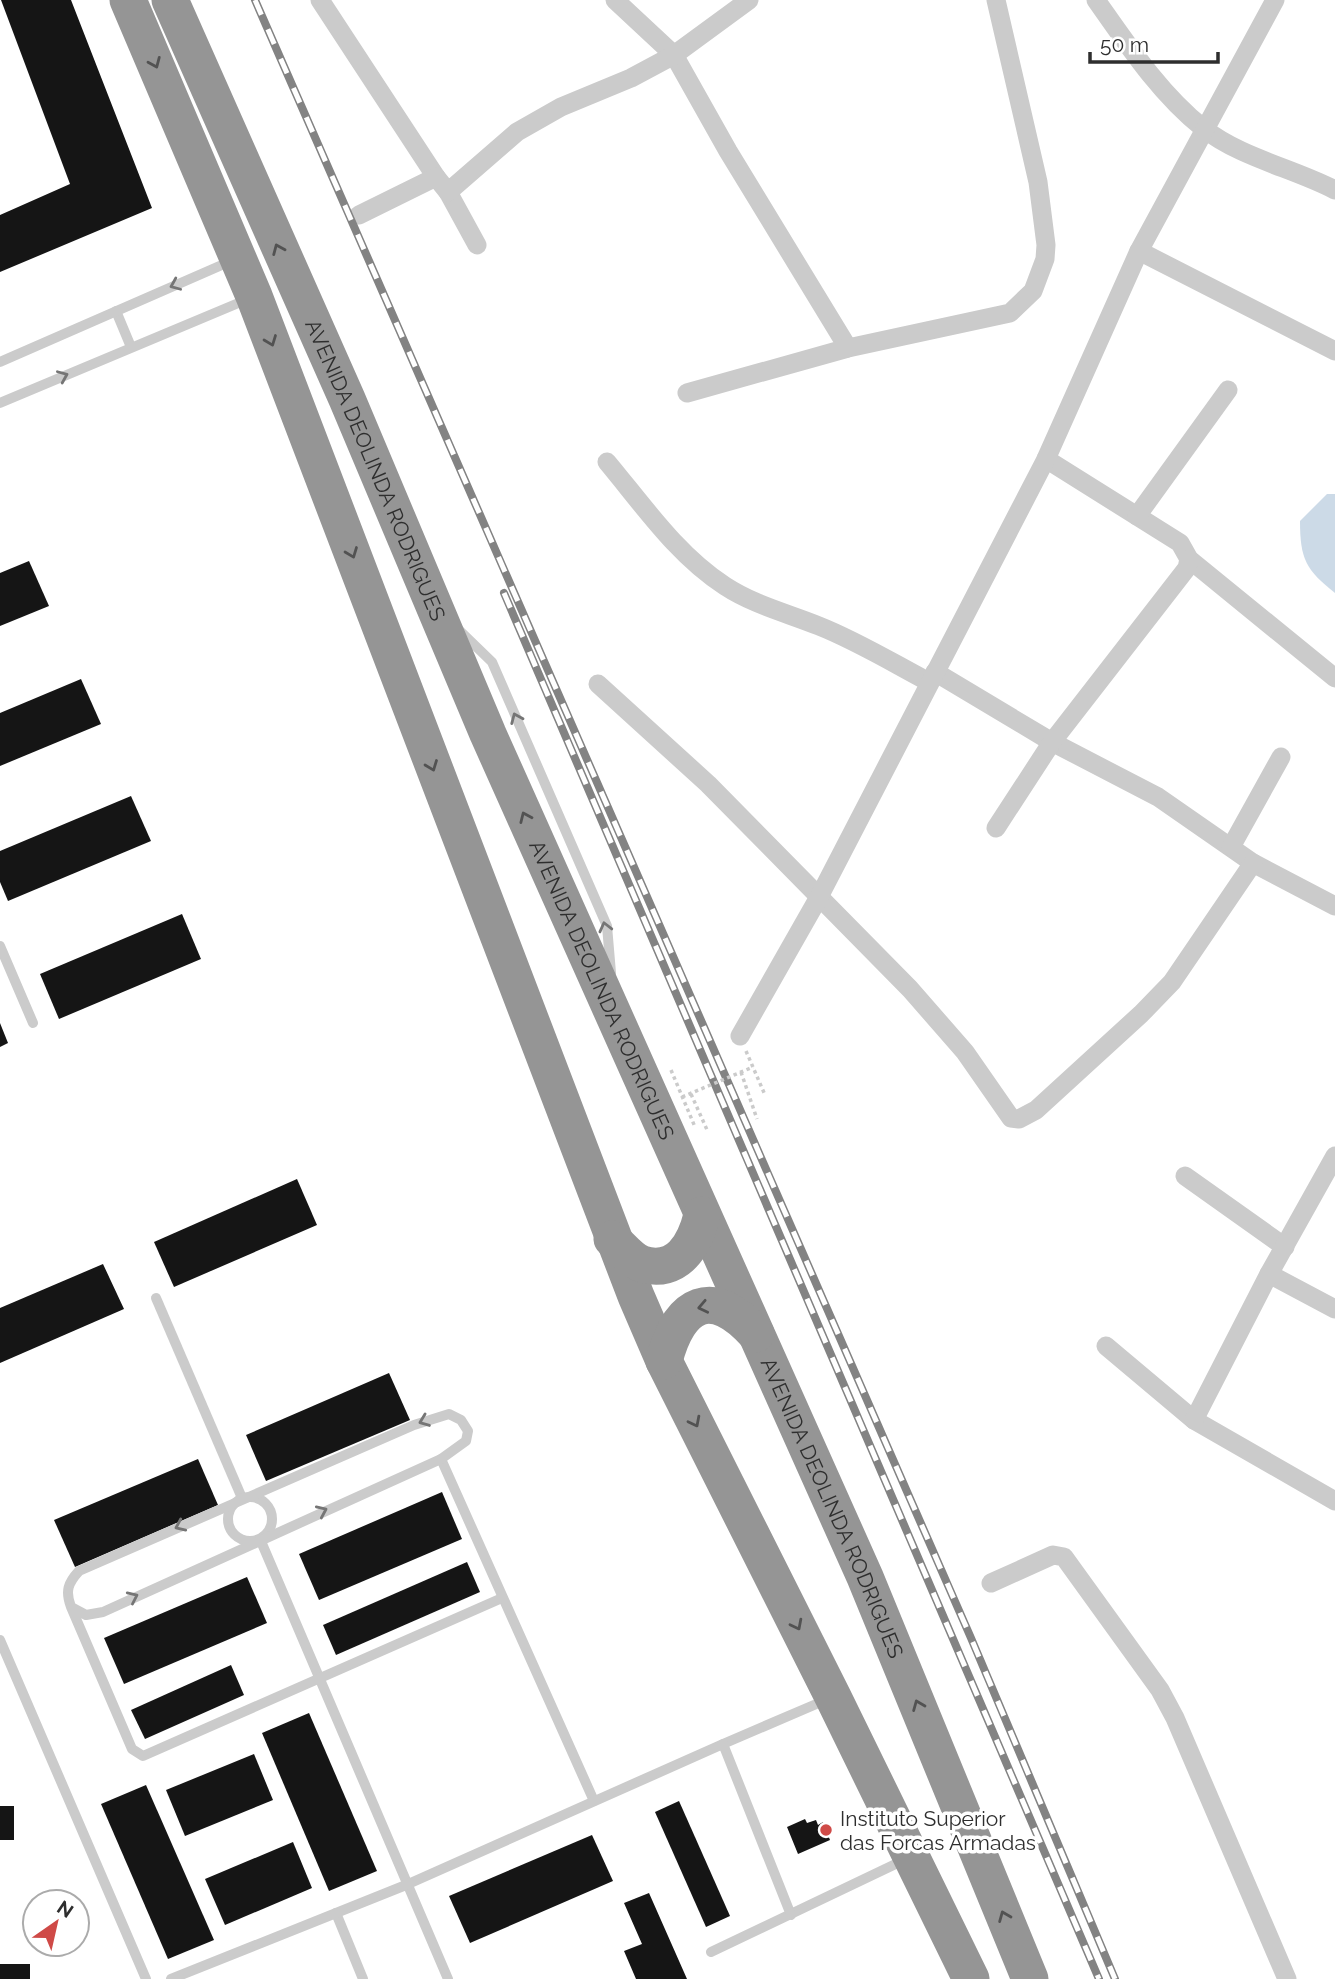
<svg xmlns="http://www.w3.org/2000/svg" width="1335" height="1979" font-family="Raleway,sans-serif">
<rect width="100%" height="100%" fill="#fff"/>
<path fill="#ccdae7" d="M1327 494H1335V593C1306 570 1300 559 1300 521Z"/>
<g fill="#151515">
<polygon points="1,0 71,0 152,208 0,272 0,215 70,184"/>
<polygon points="29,561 49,606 0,626 0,573"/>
<polygon points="81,679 101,724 0,766 0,713"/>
<polygon points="131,796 151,841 8,901 0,882 0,851"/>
<polygon points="182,914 201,959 59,1019 40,974"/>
<polygon points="0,1023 8,1043 0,1047"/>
<polygon points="297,1179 317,1225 174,1287 154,1242"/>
<polygon points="103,1264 124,1309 0,1363 0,1308"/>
<polygon points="389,1373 410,1420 266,1481 246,1435"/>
<polygon points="198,1459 218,1505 75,1567 54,1520"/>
<polygon points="442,1492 462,1539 319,1600 299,1554"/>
<polygon points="467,1562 480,1592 336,1655 323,1625"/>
<polygon points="247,1577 267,1623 124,1684 104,1638"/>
<polygon points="231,1665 244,1695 145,1739 131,1710"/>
<polygon points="309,1713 377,1871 329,1891 262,1733"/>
<polygon points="254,1754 273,1800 185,1836 166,1790"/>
<polygon points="146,1785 214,1940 168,1959 101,1804"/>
<polygon points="679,1801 730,1916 706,1927 655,1812"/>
<rect x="0" y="1806" width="14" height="34"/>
<polygon points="805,1819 807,1823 816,1820 818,1825 823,1822 830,1840 798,1854 787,1827"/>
<polygon points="592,1835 613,1881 470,1943 449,1896"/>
<polygon points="293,1842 312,1888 225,1925 205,1879"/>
<polygon points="649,1893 687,1979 636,1979 624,1951 642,1944 624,1903"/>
<rect x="0" y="1964" width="30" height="15"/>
</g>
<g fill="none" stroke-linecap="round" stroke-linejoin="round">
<g stroke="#cbcbcb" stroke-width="3.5" stroke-dasharray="3.5 3.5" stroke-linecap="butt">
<polyline points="746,1051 765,1095"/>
<polyline points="671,1070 695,1127"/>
<polyline points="741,1072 757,1119"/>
<polyline points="691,1094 708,1132"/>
</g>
<g stroke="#cbcbcb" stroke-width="10">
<polyline points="116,311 131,347"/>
<polyline points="0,362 231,261"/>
<polyline points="0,403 248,299"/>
<polyline points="459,630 492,662 607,926 611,973"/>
<polyline points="0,946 33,1023"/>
<polyline points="156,1298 242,1498"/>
<polyline points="441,1459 594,1801"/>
<circle cx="250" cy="1519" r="22"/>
<polyline points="260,1539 448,1979"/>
<path d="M71 1607 86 1615 103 1612 441 1459 466 1441 468 1431 461 1420 449 1414 414 1425 79 1571C68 1583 65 1591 71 1607L132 1749 143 1756 502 1598"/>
<polyline points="0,1640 146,1979"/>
<polyline points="723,1744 828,1699"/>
<polyline points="336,1913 363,1979"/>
<polyline points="711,1952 904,1860"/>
<polyline points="171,1979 406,1885 723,1744 791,1915"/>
</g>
<g stroke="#cbcbcb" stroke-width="19">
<polyline points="320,0 436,177"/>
<polyline points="615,0 674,55 728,151 848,348"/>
<path d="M1096 0C1127 44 1160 94 1203 128 1241 158 1293 168 1335 190"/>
<polyline points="448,192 477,245"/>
<polyline points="359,215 436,177 448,192 517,132 561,107 631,78 674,55 749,0"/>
<polyline points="1139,251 1335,351"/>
<polyline points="687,393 848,348 1010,313 1033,291 1045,259 1046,245 1038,182 996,0"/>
<polyline points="1046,459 1180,543 1189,559 1335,678"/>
<path d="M607 462C643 505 677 555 725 586 754 605 787 613 819 626 857 641 893 663 929 682"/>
<polyline points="1137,516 1228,390"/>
<polyline points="935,672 1052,742 1158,797 1253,863 1335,906"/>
<polyline points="598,684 708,784 910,989 965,1052 1011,1118 1019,1119 1036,1110 1141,1014 1172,982 1253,863"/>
<polyline points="996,828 1052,742 1187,568 1189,559"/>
<polyline points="1231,847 1281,757"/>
<polyline points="740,1036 819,897 1046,459 1139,251 1275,0"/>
<polyline points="1185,1176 1285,1247"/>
<polyline points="1269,1274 1335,1309"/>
<polyline points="1106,1346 1194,1420 1335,1501"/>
<polyline points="1194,1420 1269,1274 1335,1156"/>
<polyline points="991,1583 1053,1555 1064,1557 1160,1690 1175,1718 1287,1979"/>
</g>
<g stroke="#959595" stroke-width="37">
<polyline points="128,0 254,296 636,1296 664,1361 833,1697 971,1979"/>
<path id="s1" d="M170 0 347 399 488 734 865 1577 1030 1979"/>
<path d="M612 1239C621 1247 631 1260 642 1264 678 1275 695 1244 702 1215"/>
<path d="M664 1361C679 1302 712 1285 756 1334"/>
</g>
<g stroke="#838383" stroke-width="8">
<g id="rail">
<polyline points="255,0 971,1638 1115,1979"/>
<polyline points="504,593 1099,1979"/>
</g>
</g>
<use href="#rail" stroke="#fff" stroke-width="5" stroke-dasharray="16" stroke-linecap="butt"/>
<polyline stroke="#cbcbcb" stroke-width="3.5" stroke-dasharray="3.5 3.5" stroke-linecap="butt" points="682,1097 753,1067"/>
</g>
<defs><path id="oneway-chevron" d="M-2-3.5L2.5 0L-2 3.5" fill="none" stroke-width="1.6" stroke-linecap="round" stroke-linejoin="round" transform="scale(1.75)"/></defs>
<g stroke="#525252">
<use href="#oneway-chevron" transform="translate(155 63) rotate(67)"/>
<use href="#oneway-chevron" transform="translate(278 249) rotate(-113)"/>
<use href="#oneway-chevron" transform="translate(271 341) rotate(69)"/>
<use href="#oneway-chevron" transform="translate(352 553) rotate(69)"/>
<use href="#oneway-chevron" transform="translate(432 766) rotate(69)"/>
<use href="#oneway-chevron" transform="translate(525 817) rotate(-114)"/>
<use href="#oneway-chevron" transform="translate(703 1307) rotate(168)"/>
<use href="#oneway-chevron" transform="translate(695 1422) rotate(63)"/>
<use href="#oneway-chevron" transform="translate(797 1625) rotate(63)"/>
<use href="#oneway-chevron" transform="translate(918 1705) rotate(-112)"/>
<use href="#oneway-chevron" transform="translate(1004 1916) rotate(-112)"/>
</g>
<g stroke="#757575">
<use href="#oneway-chevron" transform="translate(175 285) rotate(157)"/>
<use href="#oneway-chevron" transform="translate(63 376) rotate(-23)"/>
<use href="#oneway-chevron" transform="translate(516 718) rotate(-113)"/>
<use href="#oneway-chevron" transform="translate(605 927) rotate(-104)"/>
<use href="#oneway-chevron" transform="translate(424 1421) rotate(159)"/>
<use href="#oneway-chevron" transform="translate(322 1511) rotate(-24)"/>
<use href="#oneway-chevron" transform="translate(180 1526) rotate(156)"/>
<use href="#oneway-chevron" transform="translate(133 1597) rotate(-25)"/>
</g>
<circle fill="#cf4a47" stroke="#fff" stroke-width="2.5" cx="826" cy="1830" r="7"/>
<g text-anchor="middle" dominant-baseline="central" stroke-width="7" stroke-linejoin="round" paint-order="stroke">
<g font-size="21" fill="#2e2e2e" stroke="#fff">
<text stroke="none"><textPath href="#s1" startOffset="513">AVENIDA DEOLINDA RODRIGUES</textPath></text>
<text stroke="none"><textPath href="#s1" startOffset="1080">AVENIDA DEOLINDA RODRIGUES</textPath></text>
<text stroke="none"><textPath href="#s1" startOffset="1647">AVENIDA DEOLINDA RODRIGUES</textPath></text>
</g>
<g font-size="21" fill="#2e2e2e" stroke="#fff" text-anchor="start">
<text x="840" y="1818">Instituto Superior<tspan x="840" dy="24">das Forcas Armadas</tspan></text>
</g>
</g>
<g transform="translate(56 1923) rotate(34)"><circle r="33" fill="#ffffff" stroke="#ababab" stroke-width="2"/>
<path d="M0-5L12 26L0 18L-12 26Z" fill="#cf4a47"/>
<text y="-10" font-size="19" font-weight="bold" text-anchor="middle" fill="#2e2e2e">N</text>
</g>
<path d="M1090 52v10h128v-10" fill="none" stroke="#2e2e2e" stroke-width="3.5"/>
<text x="1100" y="52" font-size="21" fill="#2e2e2e" stroke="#ffffff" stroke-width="5" paint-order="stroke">50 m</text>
</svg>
